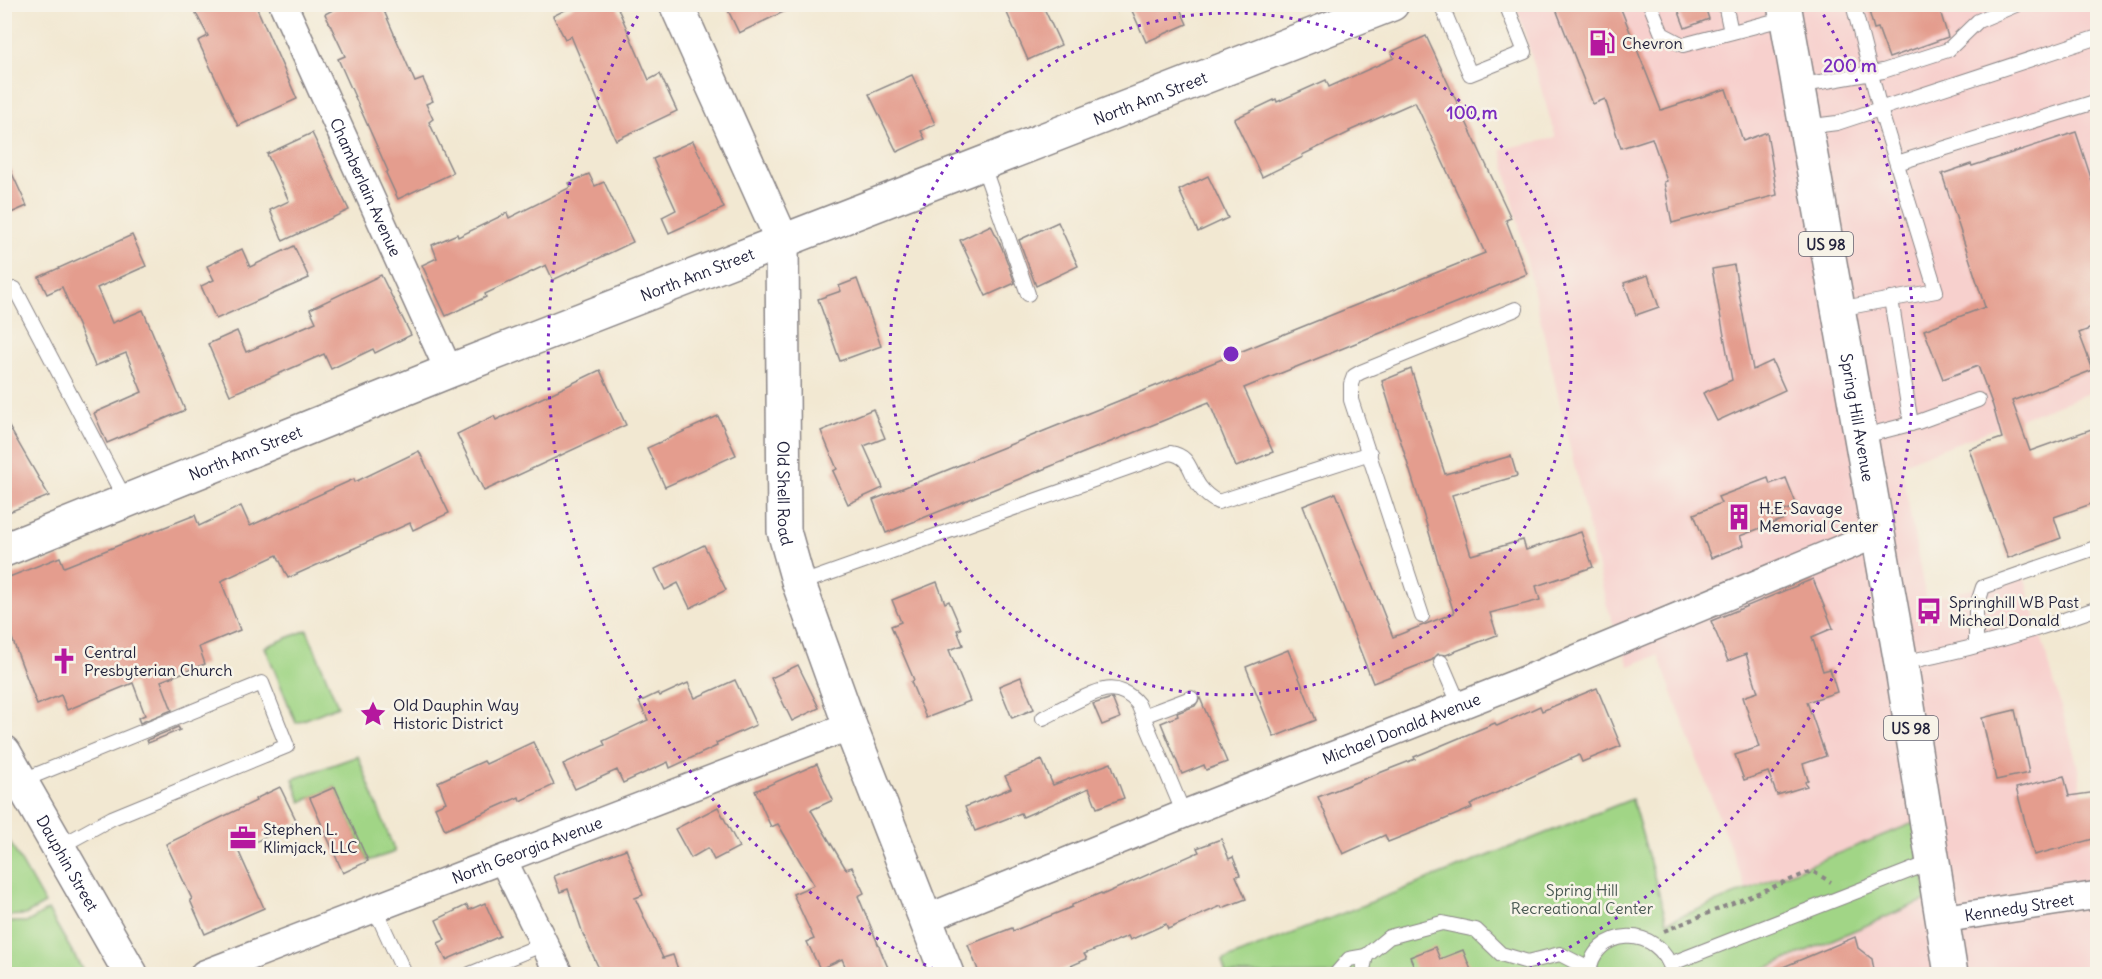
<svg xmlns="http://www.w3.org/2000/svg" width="2102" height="979" font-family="Delius,sans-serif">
<rect width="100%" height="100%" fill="#f7f3e8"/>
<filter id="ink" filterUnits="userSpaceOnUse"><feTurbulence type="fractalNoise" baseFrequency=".0167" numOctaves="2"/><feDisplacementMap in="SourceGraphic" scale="12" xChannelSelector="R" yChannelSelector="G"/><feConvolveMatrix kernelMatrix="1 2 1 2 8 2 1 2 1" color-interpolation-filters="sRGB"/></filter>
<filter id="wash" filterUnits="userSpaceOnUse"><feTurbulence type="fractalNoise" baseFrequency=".008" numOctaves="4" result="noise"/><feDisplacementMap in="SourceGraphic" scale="24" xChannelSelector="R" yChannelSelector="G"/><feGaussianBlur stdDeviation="1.35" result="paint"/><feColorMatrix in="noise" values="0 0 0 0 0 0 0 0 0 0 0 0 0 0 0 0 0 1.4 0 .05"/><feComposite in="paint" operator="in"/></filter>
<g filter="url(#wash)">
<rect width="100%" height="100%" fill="#f2e8d2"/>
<polygon fill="#f7d0cd" points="1516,5 2097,5 2097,390 1901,464 1926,600 2024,575 2077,763 2097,876 2097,974 1754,974 1928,899 1915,822 1746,890 1658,655 1629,666 1606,603 1501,149 1556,138"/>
<g fill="#a1d586" stroke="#627c60" stroke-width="1.5">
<polygon points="307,630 338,706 296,723 265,647"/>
<polygon points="358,756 395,852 368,861 335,787 301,802 293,779"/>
<polygon points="1632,799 1667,922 1916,822 1928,899 1752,974 1226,974 1222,961"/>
<polygon points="4,832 45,904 25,915 5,916"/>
<polygon points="48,910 85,974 5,974 5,922 28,922"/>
</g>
<g id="blocks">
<g fill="#e49d8e">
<polygon points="191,4 255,4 297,99 238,126 198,41 208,36"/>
<polygon points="344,4 381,4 415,82 423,79 433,101 426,104 433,119 429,122 453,173 398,199 386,173 388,171 338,59 345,56 325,14"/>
<polygon points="577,4 616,4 649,80 660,74 677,111 616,140 599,103 571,36 565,39 553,16"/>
<polygon points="725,4 800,4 739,33"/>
<polygon points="1003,4 1042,4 1061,45 1028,60"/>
<polygon points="1129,4 1178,4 1187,24 1146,42"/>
<polygon points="1554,4 1619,4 1661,110 1726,89 1743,141 1767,132 1777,195 1672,223 1664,182 1667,181 1652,138 1621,148 1605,99 1593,104"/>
<polygon points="1676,4 1704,4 1709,19 1685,28"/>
<polygon points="1867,4 1938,4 1948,37 1889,58 1878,28 1874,29"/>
<polygon points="1426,36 1511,218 1506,220 1527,274 1244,388 1273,452 1236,467 1209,402 886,533 873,500 1485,253 1415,102 1349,131 1350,132 1302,155 1303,157 1262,177 1234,119 1276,99 1277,102 1326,80 1329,87 1394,58 1391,52"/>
<polygon points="912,75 935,124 921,131 925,139 897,152 869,94"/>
<polygon points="2076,132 2097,196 2097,326 2079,333 2093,370 2012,401 2030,451 2097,427 2097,502 2054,517 2061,538 2008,558 1969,449 2002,438 1993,406 1978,366 1943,379 1924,330 1985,307 1942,174 1971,164 1972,166"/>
<polygon points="312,133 349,210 283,241 270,210 289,201 267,154"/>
<polygon points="693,141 724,208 669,233 662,217 676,210 653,159"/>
<polygon points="4,156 27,206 4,216"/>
<polygon points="589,174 595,186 604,182 633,242 553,280 546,265 485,294 486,297 446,316 422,265 437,258 432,245 457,234 458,237 507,213 509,218 571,187 569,183"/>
<polygon points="1208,176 1228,218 1198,232 1179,190"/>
<polygon points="1058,222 1078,266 1036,286 1019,240"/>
<polygon points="991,225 1002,248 1015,283 986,296 960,240"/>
<polygon points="132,235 146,266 97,288 112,323 143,310 185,410 107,443 94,413 142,392 126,353 95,366 62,287 47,294 39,277"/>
<polygon points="294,246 309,278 216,319 201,286 214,280 207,266 242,249 250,267"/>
<polygon points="1734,265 1753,370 1772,361 1785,390 1717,421 1703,393 1732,380 1712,269"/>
<polygon points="381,275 411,335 375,353 373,349 331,369 324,354 230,395 208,344 237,331 246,352 316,322 310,309"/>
<polygon points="1648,275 1659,307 1636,315 1624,283"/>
<polygon points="857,279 881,346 840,361 818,299 841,291 839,286"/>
<polygon points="1411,369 1445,474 1511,456 1517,476 1452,495 1471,555 1523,540 1526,550 1581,532 1593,567 1536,586 1540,600 1490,613 1497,635 1446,655 1438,654 1432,660 1373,683 1303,506 1336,493 1393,637 1454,613 1382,381"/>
<polygon points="600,370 626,425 484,491 457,434 494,416 496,420"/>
<polygon points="873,409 885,438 864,446 883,488 848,504 833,471 837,469 821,431"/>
<polygon points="718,416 736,455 665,487 647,448"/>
<polygon points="4,418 49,496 4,514"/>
<polygon points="419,451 449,513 413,530 410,523 288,578 277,555 221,581 240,630 199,647 205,664 161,681 172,710 140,723 138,718 145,715 133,683 67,710 61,695 37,705 4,617 4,579 60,557 64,567 195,515 199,526 241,506 250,526 354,479 355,482"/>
<polygon points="1768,478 1770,484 1786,478 1797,506 1782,512 1784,519 1740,536 1744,545 1711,558 1694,514 1721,503 1718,497"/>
<polygon points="704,545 726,590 690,608 678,583 665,590 655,569"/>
<polygon points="1813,579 1833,628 1812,637 1823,671 1830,669 1837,692 1807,702 1826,756 1803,764 1808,780 1805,782 1807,786 1777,795 1768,772 1744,780 1735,755 1759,747 1743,697 1758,692 1746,654 1728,661 1711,621"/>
<polygon points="937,582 945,603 949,601 961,629 957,630 963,645 949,650 970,701 926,718 911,682 914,680 891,626 901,622 892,600"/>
<polygon points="1288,650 1316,720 1274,737 1246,667"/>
<polygon points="798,665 819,708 792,721 771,678"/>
<polygon points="1021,677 1034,709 1012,718 999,686"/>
<polygon points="735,680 756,725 716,743 717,746 670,768 668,762 623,783 617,770 575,789 563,764 605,745 603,741 648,720 639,702 658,693 660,696 688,683 695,698"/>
<polygon points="1597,688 1621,746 1582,762 1579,755 1470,805 1472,808 1436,823 1388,842 1385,835 1343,854 1318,797 1415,759 1414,757 1495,723 1497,726 1540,706 1542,711"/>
<polygon points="1112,698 1120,718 1102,725 1093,704"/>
<polygon points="1200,698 1227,762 1206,770 1204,765 1182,774 1161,723 1178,716 1177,713 1195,706"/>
<polygon points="2015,710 2029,773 1996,780 1982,718"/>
<polygon points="178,727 180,730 148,743 147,740"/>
<polygon points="533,742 554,785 520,801 519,797 445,830 435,807 446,802 438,782 484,761 486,764"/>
<polygon points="1042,760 1053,785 1111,763 1124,798 1097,808 1089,788 1023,817 1021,813 975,831 965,807 1011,788 1005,776"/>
<polygon points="817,764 833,800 811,810 846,869 852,867 864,893 858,896 891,975 849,975 842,959 820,969 807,942 814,939 793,894 814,885 778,824 771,827 755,791"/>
<polygon points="2064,776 2069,796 2097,792 2097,838 2034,855 2016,788"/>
<polygon points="280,787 297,822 238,850 264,908 205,934 190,900 192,899 166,844 256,801 255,799"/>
<polygon points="335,787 368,861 343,873 310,798"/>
<polygon points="718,807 739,847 714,860 708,848 691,858 675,829"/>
<polygon points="1221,839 1229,859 1233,857 1240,875 1236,876 1246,899 1222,908 1221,906 1168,929 1166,924 1130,940 1128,936 1084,954 1087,959 1050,975 980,975 968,945 1012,928 1013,931 1072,907 1072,905 1101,893 1102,895 1199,852 1197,848"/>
<polygon points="626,849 643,895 635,898 663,958 673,955 680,975 602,975 583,934 568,889 560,892 554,876"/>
<polygon points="485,903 500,936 446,960 438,943 445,940 436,920 467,905 469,910"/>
<polygon points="1855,937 1858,948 1872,959 1875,975 1764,975"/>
<polygon points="1435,947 1440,959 1463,950 1473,975 1404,975 1415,969 1410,957"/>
</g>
</g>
</g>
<g filter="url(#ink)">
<use href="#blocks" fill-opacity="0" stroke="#8a8586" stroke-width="1.5"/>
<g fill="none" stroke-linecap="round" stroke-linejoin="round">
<g stroke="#8a8586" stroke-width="16">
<g id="service">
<polyline points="1441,4 1470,74 1525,52 1506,4"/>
<polyline points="1650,4 1662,34 1683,45 1786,18"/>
<polyline points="1725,4 1731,32"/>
<polyline points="1798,86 1883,71 1948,50 1978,21 2018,4"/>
<polyline points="1805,127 1837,123 2098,37"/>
<polyline points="982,163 1028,294"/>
<polyline points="1897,163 2098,101"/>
<polyline points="15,289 126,501"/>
<polyline points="1891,299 1911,424"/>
<polyline points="1838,309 1936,291 1880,109 1853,4"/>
<polyline points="1860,437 1918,422 1978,400"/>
<path d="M799 584 1170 453C1191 456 1189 472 1200 487 1205 494 1210 498 1218 502L1370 453"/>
<polyline points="1422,616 1351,400 1351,384 1354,376 1361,372 1516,309"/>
<polyline points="1976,646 1976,609 1983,587 2098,547"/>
<polyline points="1441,662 1460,706"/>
<path d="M1901 663C1970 650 2032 632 2098 608"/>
<polyline points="1143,716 1191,698"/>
<path d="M1043 718C1057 711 1091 692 1104 690 1118 687 1130 694 1138 704L1184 814"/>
<polyline points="21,781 262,683 287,746 112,818 59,847"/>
<polyline points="375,909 405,974"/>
<polyline points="1670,964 1932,862"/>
<polyline points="470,974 544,944"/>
<polyline points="1336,974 1349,959 1366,956"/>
<polyline points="1362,974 1366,956 1389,937 1442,923 1476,930 1501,954 1528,962 1560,954 1589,969"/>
<path d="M1589 974C1591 928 1660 921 1673 974"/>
</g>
</g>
<g stroke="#8a8586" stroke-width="30">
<g id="minor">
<path id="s1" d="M283 4 449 371"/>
<polyline points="503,860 559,974"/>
<path id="s2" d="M925 919 1184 814 1525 680 1877 534"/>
<path id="s3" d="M1942 919 2098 895"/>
<path id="s4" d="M204 974 850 726"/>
</g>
</g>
<g stroke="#8a8586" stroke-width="36">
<g id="tertiary">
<path id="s5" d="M676 4 782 240 784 531 799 584 850 726 947 974"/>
<path id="s6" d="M4 550 449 371 1392 4"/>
</g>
</g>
<g stroke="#8a8586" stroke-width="36">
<g id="secondary">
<path id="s7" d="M4 752 131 974"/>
</g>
</g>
<g stroke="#8a8586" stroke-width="36">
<g id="primary">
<path id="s8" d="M1784 4 1901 663 1951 974"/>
</g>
</g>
<polyline stroke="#8a8586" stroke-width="4" stroke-dasharray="4.5 4.5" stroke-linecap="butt" points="1664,931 1812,871 1831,882"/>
<use href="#service" stroke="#fff" stroke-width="14"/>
<use href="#minor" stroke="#fff" stroke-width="27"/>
<use href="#tertiary" stroke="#fff" stroke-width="33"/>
<use href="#secondary" stroke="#fff" stroke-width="33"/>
<use href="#primary" stroke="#fff" stroke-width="33"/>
</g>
</g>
<g fill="none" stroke="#7b2cbf" stroke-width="3" stroke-dasharray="3 6">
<circle cx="1231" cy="354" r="341"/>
<path d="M942 973A683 683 0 0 1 643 7M1819 7A683 683 0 0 1 1520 973"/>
</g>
<defs>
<g id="fuel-bare" transform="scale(2.07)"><path d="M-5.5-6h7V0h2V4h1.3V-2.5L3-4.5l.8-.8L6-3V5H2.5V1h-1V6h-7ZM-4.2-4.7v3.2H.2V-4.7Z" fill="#b5179e" stroke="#f7f3e8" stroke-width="2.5" paint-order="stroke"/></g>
<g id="building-bare" transform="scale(2.07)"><path d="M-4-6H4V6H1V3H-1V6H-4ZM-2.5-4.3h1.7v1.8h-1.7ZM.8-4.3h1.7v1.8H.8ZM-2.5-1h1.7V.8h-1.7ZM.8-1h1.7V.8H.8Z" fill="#b5179e" stroke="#f7f3e8" stroke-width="2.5" paint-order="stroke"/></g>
<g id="bus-bare" transform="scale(2.07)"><path d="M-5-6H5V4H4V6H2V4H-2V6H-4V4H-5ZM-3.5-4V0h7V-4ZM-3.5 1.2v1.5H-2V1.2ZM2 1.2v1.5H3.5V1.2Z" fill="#b5179e" stroke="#f7f3e8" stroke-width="2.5" paint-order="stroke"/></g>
<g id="church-bare" transform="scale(2.07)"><path d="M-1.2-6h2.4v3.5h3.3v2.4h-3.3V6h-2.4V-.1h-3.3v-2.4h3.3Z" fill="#b5179e" stroke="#f7f3e8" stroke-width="2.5" paint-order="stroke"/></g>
<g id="sight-bare" transform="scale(2.07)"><path d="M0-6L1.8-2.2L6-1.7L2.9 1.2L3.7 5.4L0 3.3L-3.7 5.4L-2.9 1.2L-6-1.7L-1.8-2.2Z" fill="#b5179e" stroke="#f7f3e8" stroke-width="2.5" paint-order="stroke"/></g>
<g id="office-bare" transform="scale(2.07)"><path d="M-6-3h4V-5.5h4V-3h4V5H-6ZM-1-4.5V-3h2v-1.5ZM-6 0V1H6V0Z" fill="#b5179e" stroke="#f7f3e8" stroke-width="2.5" paint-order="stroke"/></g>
</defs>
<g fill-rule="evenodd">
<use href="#fuel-bare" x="1602" y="43"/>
<use href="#building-bare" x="1739" y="517"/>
<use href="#bus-bare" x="1929" y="611"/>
<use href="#church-bare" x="64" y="661"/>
<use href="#sight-bare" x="373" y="714"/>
<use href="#office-bare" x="243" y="838"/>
</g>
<g text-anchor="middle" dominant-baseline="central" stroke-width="5" stroke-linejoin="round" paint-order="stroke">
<g fill="#f7f3e8" stroke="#62616f" stroke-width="1.5">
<rect x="1799" y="232" width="54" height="24" rx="4.5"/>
<rect x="1884" y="716" width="54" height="24" rx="4.5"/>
</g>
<g font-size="15" font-weight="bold" fill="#22223b">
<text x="1826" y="244">US 98</text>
<text x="1911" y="728">US 98</text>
</g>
<g font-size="16" fill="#22223b" stroke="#f7f3e8" text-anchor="start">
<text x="1622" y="43">Chevron</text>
<text x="1759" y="508">H.E. Savage<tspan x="1759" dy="18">Memorial Center</tspan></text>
<text x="1949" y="602">Springhill WB Past<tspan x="1949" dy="18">Micheal Donald</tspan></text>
<text x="84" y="652">Central<tspan x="84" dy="18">Presbyterian Church</tspan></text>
<text x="393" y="705">Old Dauphin Way<tspan x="393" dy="18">Historic District</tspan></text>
<text x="263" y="829">Stephen L.<tspan x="263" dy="18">Klimjack, LLC</tspan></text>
</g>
<g font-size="16" fill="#22223b" stroke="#f7f3e8">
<text stroke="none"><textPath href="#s6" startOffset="1232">North Ann Street</textPath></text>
<text stroke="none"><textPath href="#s1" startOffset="201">Chamberlain Avenue</textPath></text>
<text stroke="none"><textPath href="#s6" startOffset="746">North Ann Street</textPath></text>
<text stroke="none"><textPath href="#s8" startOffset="420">Spring Hill Avenue</textPath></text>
<text stroke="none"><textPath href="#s6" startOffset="260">North Ann Street</textPath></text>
<text stroke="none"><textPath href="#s5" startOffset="512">Old Shell Road</textPath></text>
<text stroke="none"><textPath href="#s2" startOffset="513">Michael Donald Avenue</textPath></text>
<text stroke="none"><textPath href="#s4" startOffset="346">North Georgia Avenue</textPath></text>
<text stroke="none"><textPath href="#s7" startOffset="128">Dauphin Street</textPath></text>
<text stroke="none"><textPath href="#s3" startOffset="78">Kennedy Street</textPath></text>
</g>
<g font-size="16" fill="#485852" stroke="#f7f3e8">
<text x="1582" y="890">Spring Hill<tspan x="1582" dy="18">Recreational Center</tspan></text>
</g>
</g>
<circle cx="1231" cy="354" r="9" fill="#7b2cbf" stroke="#f7f3e8" stroke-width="3"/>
<g font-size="18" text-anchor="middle" font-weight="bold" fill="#7b2cbf" stroke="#f7f3e8" stroke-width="5" stroke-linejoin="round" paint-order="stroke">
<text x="1850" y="72">200 m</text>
<text x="1472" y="119">100 m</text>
</g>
<rect width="2102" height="979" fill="none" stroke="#f7f3e8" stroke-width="24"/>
</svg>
